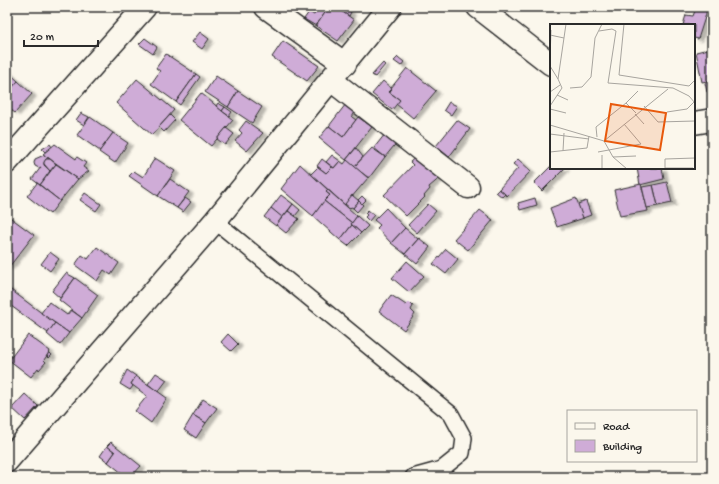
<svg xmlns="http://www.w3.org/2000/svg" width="719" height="484" font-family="'Gochi Hand',sans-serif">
<defs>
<filter id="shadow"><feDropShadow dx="4.5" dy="2.5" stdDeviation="1" flood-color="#0004"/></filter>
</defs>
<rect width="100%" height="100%" fill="#fbf7ec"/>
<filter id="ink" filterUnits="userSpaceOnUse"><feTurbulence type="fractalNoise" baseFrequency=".025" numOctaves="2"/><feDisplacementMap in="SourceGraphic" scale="8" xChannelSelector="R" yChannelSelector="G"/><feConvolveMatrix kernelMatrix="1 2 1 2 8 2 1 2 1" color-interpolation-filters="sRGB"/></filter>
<g filter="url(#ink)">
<g fill="#cfacd7" stroke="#2b2b2b" filter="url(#shadow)">
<polygon points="320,7 329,7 316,26 304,19 309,12 314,15"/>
<polygon points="329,7 336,7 354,20 338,41 316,26"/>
<polygon points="343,7 351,12 349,16 341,11"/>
<polygon points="694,7 708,7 707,11"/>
<polygon points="696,8 707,11 698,39 694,38 694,25 683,25 686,15 693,16"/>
<polygon points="200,32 209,39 202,49 192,42"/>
<polygon points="145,38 157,47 153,54 139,44"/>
<polygon points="283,41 319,66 307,81 272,57"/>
<polygon points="712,48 712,80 702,82 696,52"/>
<polygon points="166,54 196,74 176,102 151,84 160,71 156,68"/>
<polygon points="398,57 404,62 401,66 394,61"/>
<polygon points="383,63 385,65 375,77 372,75"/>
<polygon points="407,68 436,91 413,118 396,104 400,100 389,92 392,89 391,88"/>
<polygon points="7,71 18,81 7,93"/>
<polygon points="196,74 200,77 180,105 176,102"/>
<polygon points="216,76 238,91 228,107 205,92"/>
<polygon points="137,79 174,110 152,135 116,103"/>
<polygon points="18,81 32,94 15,113 7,107 7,93"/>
<polygon points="383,81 392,89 389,92 400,100 392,110 372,94"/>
<polygon points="712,81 712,91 707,92 705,83"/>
<polygon points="238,91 262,107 252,123 228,107"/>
<polygon points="201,93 233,120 211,146 179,120"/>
<polygon points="349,100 358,108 352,117 356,120 343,137 329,126"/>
<polygon points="449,102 457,106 451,115 444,110"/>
<polygon points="218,103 225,107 222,111 216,106"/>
<polygon points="225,107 232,112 229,116 222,111"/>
<polygon points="81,113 89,117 84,125 76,120"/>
<polygon points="170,115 175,120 164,132 159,127"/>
<polygon points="90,117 113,133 100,151 77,135"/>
<polygon points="358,117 372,127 346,160 319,138 329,126 343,137"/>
<polygon points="457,120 470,129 449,157 436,146"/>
<polygon points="246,121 263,133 247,151 235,141 242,133 239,130"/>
<polygon points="226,128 234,134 225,145 217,139"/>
<polygon points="113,133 128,143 115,163 99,152"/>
<polygon points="385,134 398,141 385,157 374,148"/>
<polygon points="50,144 52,147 45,152 42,149"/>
<polygon points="55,144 76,159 77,157 86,163 83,167 89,171 78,179 43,154"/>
<polygon points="356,148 363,157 354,167 346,160"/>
<polygon points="372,148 385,157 369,178 354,167"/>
<polygon points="44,155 50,159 46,159 44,163 44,165 50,171 40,185 32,179 41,167 39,168 35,166 34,163 35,159"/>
<polygon points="332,155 340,161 334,168 326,162"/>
<polygon points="417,156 442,176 429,187 430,189 424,196 425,197 406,216 384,195 413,165 410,162"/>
<polygon points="155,158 175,171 158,196 129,176 134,171 143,177"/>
<polygon points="46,159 50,159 56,164 50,171 44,164 44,162"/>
<polygon points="322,159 332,167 326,173 317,166"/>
<polygon points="518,159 531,171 507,196 499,189 518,168 513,164"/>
<polygon points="347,160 368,178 345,205 311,174 318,167 326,173 332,167 334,168 340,161 344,164"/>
<polygon points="56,164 78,179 60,201 40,185"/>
<polygon points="300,164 328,190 326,192 330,195 313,216 281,189"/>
<polygon points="551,166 551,168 565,168 542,191 534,183"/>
<polygon points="637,168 662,168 664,179 640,185"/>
<polygon points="170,179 189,192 177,208 158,196"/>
<polygon points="667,182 672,203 658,206 653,185"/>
<polygon points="37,183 60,201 50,214 27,196"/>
<polygon points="641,184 648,211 620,216 614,190"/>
<polygon points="653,185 658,206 647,208 642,187"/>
<polygon points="499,189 505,194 502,197 496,192"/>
<polygon points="328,190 357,216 352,223 324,201 330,195 326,192"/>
<polygon points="85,193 101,204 96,211 80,200"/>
<polygon points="281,195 293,204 282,218 271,208"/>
<polygon points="352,195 359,201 353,208 351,207 350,208 345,204"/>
<polygon points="362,196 366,200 362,204 358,200"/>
<polygon points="185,198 191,202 183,212 177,208"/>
<polygon points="535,198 537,205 520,210 518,203"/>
<polygon points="576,198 584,218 557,227 550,208"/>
<polygon points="324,201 352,223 351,224 352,225 340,240 313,216"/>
<polygon points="359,201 363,205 357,212 353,208"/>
<polygon points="586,201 591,215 583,218 578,204"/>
<polygon points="293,204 300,210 295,216 288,211"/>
<polygon points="428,204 436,211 417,233 408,225"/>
<polygon points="271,208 282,217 276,226 264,217"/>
<polygon points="386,208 405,228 391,243 377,228 380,225 374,220"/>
<polygon points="368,210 374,215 369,221 365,217 367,215 365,213"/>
<polygon points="480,210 493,220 468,250 454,239"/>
<polygon points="288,211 299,219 286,233 276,225"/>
<polygon points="7,215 34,235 9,267 7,266"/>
<polygon points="357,216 368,226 361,233 351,224"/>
<polygon points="352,225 361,233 348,246 340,240"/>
<polygon points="405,228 418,239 405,254 391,243"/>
<polygon points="419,238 430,247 417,264 405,254"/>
<polygon points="97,247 119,263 111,275 104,270 97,281 75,265 82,255 88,259"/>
<polygon points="446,249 458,259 446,274 433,264"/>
<polygon points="50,252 59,259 50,271 41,264"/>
<polygon points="407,261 424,276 409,292 392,278"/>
<polygon points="66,273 75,278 60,298 52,291"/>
<polygon points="75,278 98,295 82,318 59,300"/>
<polygon points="7,287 55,323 48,333 7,303"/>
<polygon points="391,295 406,305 409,302 413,306 411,310 415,314 404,330 379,311"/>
<polygon points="49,302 67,315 71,310 82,318 69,333 41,313"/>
<polygon points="55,323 69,333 60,345 47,334"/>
<polygon points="228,334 238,344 231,351 221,342"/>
<polygon points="28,335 50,351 44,360 46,362 39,370 38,368 31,377 9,360"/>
<polygon points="49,352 52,355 49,358 47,356"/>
<polygon points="127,370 136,376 131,384 133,386 130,390 120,384"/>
<polygon points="156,373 167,380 158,392 148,384"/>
<polygon points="136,376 167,398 151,423 135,411 147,396 131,384"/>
<polygon points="25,394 38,406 25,420 12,408"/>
<polygon points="203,399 217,408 206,423 193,415"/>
<polygon points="193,415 206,423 196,438 184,430"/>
<polygon points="111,442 141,466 131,477 127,477 108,462 115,452 107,446"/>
<polygon points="107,446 115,452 108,462 100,456"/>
<polygon points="120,472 127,477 117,477"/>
</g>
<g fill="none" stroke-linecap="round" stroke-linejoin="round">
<g stroke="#2b2b2b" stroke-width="18">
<polyline id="service" points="215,221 451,414 464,438 462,453 442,469 413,477"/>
</g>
<g stroke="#2b2b2b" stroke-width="25">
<g id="minor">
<polyline points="266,7 345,64"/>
<polyline points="478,7 551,64"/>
<polyline points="331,80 468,187"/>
<polyline points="694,123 712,120"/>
<polyline points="7,162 145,7"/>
<polyline points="7,461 215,221 390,7"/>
</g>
</g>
<use href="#service" stroke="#fbf7ec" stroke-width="15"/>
<use href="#minor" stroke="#fbf7ec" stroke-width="22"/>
</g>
</g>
<g transform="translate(550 24)">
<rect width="145" height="145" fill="#fbf7ec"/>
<path fill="none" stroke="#a8a59f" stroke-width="1" d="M74 0 69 51 139 62 145 56M49 7 62 5 66 7 58 59 123 64 139 72 145 79M0 11 14 14M0 35 1 6M0 42 8 55M20 64 32 63 41 53 45 14 52 0M0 68 10 61M7 71 18 76M76 79 88 67M0 82 12 64 8 55 16 0M94 82 108 98 145 97M0 85 16 89M117 88 137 85 144 78M85 90 94 100M0 101 54 117 63 133 77 145M0 110 39 115M47 113 46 103 76 79 86 89M54 117 118 65M13 127 14 109M0 128 37 124 39 112M48 128 91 120 74 100M63 133 86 132M115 144H143M52 145V131M115 145V135L145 134"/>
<path fill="#e8590c" fill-opacity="0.15" stroke="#e8590c" stroke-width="2" d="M61 80 116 89 110 126 55 117Z"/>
<rect width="145" height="145" fill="none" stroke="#2b2b2b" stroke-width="2"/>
</g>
<rect width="719" height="484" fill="none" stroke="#fbf7ec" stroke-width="24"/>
<rect x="12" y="12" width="695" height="460" fill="none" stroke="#2b2b2b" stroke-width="1.5" filter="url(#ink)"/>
<rect x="567" y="410" width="130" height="52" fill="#fbf7ec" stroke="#a8a59f"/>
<rect x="575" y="423" width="20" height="6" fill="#fbf7ec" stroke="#a8a59f"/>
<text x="603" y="430" font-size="12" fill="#2b2b2b">Road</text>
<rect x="575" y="440" width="20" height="12" fill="#cfacd7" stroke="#a8a59f"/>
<text x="603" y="450" font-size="12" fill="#2b2b2b">Building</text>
<path d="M24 40v6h74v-6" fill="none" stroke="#2b2b2b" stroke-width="2"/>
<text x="30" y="40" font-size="12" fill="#2b2b2b" stroke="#fbf7ec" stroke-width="3" paint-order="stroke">20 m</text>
</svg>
